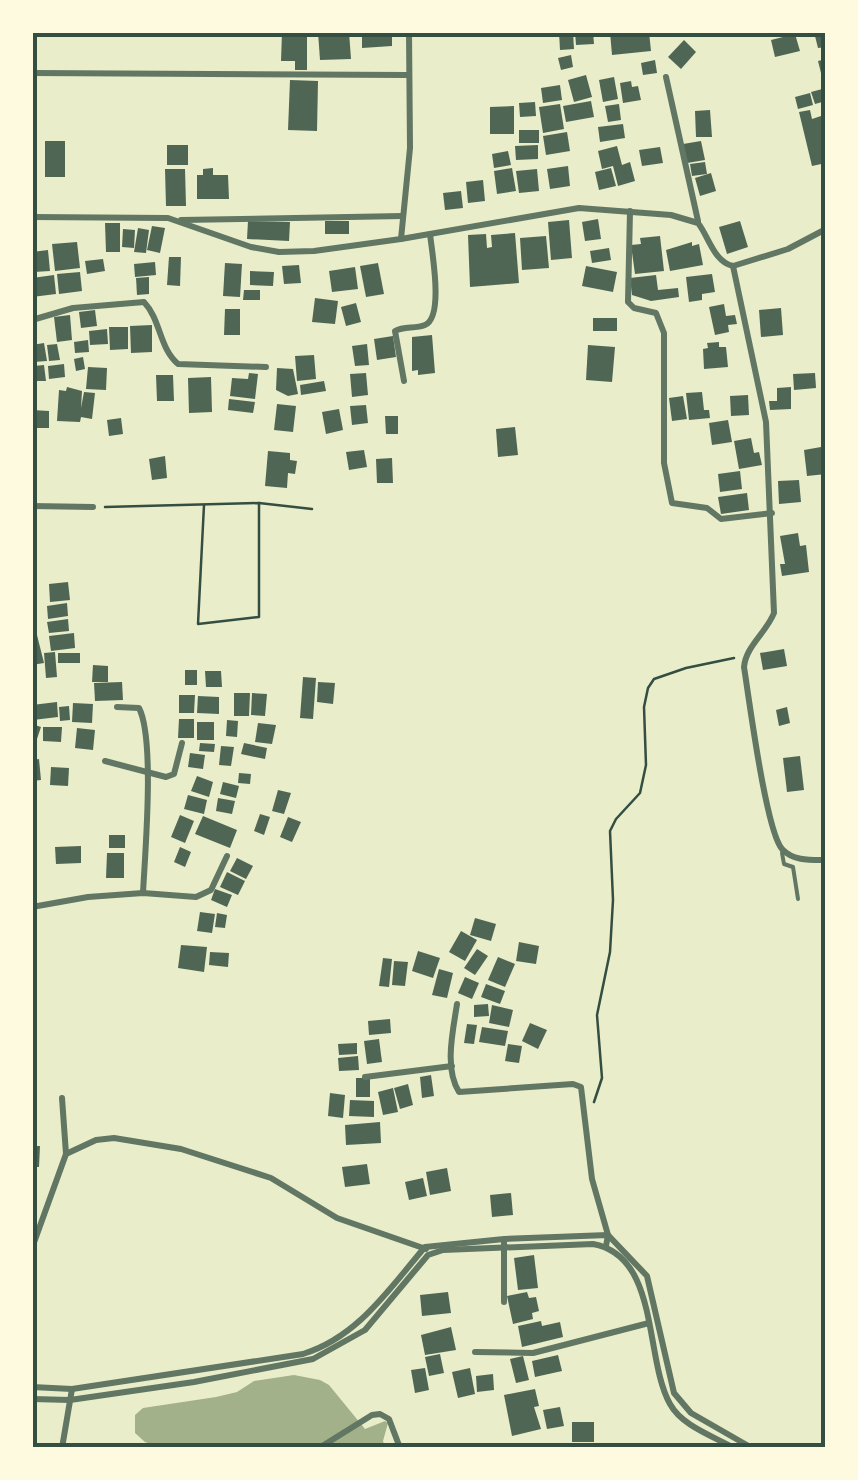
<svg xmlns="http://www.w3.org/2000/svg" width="858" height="1480" font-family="'Noto Sans',sans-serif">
<rect width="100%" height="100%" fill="#e9edc9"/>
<polygon fill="#a3b18a" points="294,1375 320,1380 329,1385 365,1429 385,1421 388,1423 383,1441 385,1447 161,1448 145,1442 135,1433 135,1415 143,1408 216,1397 237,1392 254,1381"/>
<g fill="#4f6655">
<polygon points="282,32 307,32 307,70 295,70 295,61 281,61"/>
<polygon points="318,32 349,32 351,59 320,60"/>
<polygon points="362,32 392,32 392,46 362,48"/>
<polygon points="559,32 573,32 574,49 560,50"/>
<polygon points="575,32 593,32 594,44 576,45"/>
<polygon points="610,32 649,32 651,51 612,55"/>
<polygon points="814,32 826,32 826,47 818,48"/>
<polygon points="795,34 800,51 775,57 771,40"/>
<polygon points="684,40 696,52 681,69 668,57"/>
<polygon points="571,55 573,67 561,70 558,58"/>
<polygon points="826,59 826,85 824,85 818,61"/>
<polygon points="655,60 657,73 643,75 641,63"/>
<polygon points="586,75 592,97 574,102 568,80"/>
<polygon points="614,77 618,99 603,102 599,80"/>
<polygon points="290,80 318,81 317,131 288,130"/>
<polygon points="631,81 632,87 638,86 641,100 623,103 620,83"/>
<polygon points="560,85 562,100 543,103 541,88"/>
<polygon points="826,88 826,101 815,104 811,92"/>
<polygon points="810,93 813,105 798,109 795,97"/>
<polygon points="591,101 594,117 566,122 563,106"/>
<polygon points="535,102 536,116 520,117 519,103"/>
<polygon points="560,104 564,129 543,133 539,107"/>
<polygon points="619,104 621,120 608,122 605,106"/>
<polygon points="514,106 514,134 490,134 490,107"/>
<polygon points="710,110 712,137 696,137 695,111"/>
<polygon points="810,110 812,119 824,115 826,121 826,163 812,166 799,112"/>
<polygon points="623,124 625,138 600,142 598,127"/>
<rect x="519" y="130" width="20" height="13"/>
<polygon points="567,132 570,151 546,155 543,136"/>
<rect x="45" y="141" width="20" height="36"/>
<polygon points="701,141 705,160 687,163 683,144"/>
<rect x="167" y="145" width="21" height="20"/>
<polygon points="538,145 538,159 516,160 515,146"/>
<polygon points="617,146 622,165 630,162 635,181 618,186 613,166 602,169 598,151"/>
<polygon points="660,147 663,163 642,166 639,150"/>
<polygon points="508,151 511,165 494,168 492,154"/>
<polygon points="705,162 707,174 692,176 690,164"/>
<polygon points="568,166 570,186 550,189 547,169"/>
<polygon points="213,168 213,175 228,175 229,199 197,199 197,175 203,175 203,169"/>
<polygon points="512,168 516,191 497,194 494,171"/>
<polygon points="611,168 616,186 599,190 595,172"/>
<polygon points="165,169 185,169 186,206 166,206"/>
<polygon points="537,169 539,191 519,193 516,171"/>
<polygon points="711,173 716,191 700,196 695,178"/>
<polygon points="483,180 485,201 468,203 466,182"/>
<polygon points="461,191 463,208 445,210 443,193"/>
<polygon points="598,219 601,239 585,241 582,222"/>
<polygon points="569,220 572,258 551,260 548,222"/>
<polygon points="248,221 290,222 289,241 247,239"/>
<rect x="325" y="221" width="24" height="13"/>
<polygon points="740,221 748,247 727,254 719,227"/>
<polygon points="105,223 120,223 120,252 106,252"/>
<polygon points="152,226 165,228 160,253 147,250"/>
<polygon points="138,228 149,230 146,253 134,252"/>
<polygon points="123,229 135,230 134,248 122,247"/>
<polygon points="515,233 519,283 470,287 468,235 486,234 487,248 492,247 491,235"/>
<polygon points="546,236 549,268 522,270 520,238"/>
<polygon points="660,236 664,271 635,274 631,245 641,244 640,238"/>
<polygon points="77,242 80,268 55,271 52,244"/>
<polygon points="692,242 692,246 699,244 703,265 670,271 666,250"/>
<polygon points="609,248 611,260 592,263 590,251"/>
<polygon points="48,250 50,271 34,272 32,252"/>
<polygon points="169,257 181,257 180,286 167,285"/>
<polygon points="103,259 105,271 87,274 85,261"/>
<polygon points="155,262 156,275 135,277 134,264"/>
<polygon points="225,263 242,264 240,297 223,296"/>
<polygon points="378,263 384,294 366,297 360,266"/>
<polygon points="299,265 301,283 284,284 282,266"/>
<polygon points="586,266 617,272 613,292 582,286"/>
<polygon points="355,267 358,289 332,292 329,271"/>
<polygon points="250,271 274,272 273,286 250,285"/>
<polygon points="80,272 82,291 59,294 57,274"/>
<polygon points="712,274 715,292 702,294 702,300 689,302 686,277"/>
<polygon points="54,275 56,294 32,297 32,278"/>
<polygon points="656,275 658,290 678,288 679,297 651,301 632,295 630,278"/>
<polygon points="149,277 149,294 137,295 136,278"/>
<polygon points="244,290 260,290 260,300 243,300"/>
<polygon points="315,298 338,301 335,324 312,322"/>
<polygon points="356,303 361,322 346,326 341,307"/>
<polygon points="724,304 726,316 735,315 737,324 728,325 729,332 715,335 709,307"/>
<polygon points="781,308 783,335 761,337 759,310"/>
<polygon points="225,309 240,309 240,335 224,335"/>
<polygon points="95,310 97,326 81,328 79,312"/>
<polygon points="70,315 72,340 57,342 54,317"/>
<rect x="593" y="318" width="24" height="13"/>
<polygon points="152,325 152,352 131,353 130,326"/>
<polygon points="109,327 128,327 128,349 110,350"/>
<polygon points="107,329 108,344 90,345 89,331"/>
<polygon points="432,335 435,373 418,375 418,370 412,371 412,337"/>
<polygon points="393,336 396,357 377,360 374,339"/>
<polygon points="88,340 89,352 75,353 74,342"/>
<polygon points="719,342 719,347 726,347 728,367 704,369 703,349 708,348 707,343"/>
<polygon points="44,343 47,361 33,362 32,345"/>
<polygon points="57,344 60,360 49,361 47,345"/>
<polygon points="367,344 369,365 355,366 352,346"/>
<polygon points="588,345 615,347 612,382 586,380"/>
<polygon points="314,355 316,379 297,381 295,356"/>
<polygon points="83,357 85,369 76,371 74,359"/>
<polygon points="64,364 65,377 49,379 48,366"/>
<polygon points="44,365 46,381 35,381 34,366"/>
<polygon points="88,367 107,368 106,390 86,389"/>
<polygon points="277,368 293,369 298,394 288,396 276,390"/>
<polygon points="249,373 258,374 255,399 230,396 232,378 248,379"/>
<polygon points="366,373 368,395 352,397 350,374"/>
<polygon points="815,373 816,388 794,390 793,374"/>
<polygon points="156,375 173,375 174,401 157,401"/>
<polygon points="211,377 212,412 189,413 188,378"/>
<polygon points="324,381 326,391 301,395 300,385"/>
<polygon points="67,387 82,391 81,408 84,392 95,393 92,419 81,417 80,422 57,421 59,390 66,391"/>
<polygon points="791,387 791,409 770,410 769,401 777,401 777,388"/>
<polygon points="702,392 704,410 709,410 710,418 689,420 686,393"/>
<polygon points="748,395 749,415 731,416 730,396"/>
<polygon points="683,396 687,419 672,421 669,398"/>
<polygon points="229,399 255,402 253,413 228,410"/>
<polygon points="277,404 296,406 293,432 274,430"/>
<polygon points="366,405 368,423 352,425 350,406"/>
<polygon points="339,409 343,430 326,434 322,412"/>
<polygon points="32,410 49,411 49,428 32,428"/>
<polygon points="385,416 398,416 398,434 386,434"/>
<polygon points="121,418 123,434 109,436 107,420"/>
<polygon points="728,420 732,442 712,445 709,423"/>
<polygon points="515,427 518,455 498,457 496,429"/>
<polygon points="751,438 754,453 759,452 762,465 739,469 734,441"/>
<polygon points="821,447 826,474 807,476 804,450"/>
<polygon points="364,450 367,467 349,470 346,452"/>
<polygon points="268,451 290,453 290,460 297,461 295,474 288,473 287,488 265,486"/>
<polygon points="165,456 167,478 152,480 149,459"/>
<polygon points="392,458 393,483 377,483 376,459"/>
<polygon points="740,471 742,489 720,492 718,474"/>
<polygon points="799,480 801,502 779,504 778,481"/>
<polygon points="747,493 749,510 721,514 718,497"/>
<polygon points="798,533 800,546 806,545 809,572 782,576 780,564 785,564 780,536"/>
<polygon points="68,582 70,600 50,602 49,584"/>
<polygon points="67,603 68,616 48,619 47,606"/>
<polygon points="68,619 69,631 49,633 47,622"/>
<polygon points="74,633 75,648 51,651 49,636"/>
<polygon points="37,635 44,663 32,665 32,636"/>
<polygon points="784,649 787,666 763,670 760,653"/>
<polygon points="55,652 57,677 46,678 44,653"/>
<rect x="58" y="653" width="22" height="10"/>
<polygon points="93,665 108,666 108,682 92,682"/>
<rect x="185" y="670" width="12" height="15"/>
<polygon points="205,671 221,671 222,687 206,687"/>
<polygon points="303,677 316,678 313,719 300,718"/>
<polygon points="122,682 123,700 95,701 94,683"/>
<polygon points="318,682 335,683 333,704 317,702"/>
<polygon points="234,693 250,693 249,716 234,716"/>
<polygon points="252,693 267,694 265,716 251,715"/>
<polygon points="179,695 195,695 194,713 179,713"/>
<polygon points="198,696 219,697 219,714 197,713"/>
<polygon points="57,702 58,717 33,720 32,705"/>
<polygon points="73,703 93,704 92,723 72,722"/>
<polygon points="69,706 70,720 60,721 59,707"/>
<polygon points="787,707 790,723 779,726 776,710"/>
<polygon points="179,719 194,719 194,738 178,738"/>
<polygon points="227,720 238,721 237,737 226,736"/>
<rect x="197" y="722" width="17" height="18"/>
<polygon points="258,723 276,725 272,744 255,742"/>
<polygon points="32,724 41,727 36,742 32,741"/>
<polygon points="43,727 62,727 61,742 43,741"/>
<polygon points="77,728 95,730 93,750 75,748"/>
<polygon points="200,743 215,744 214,752 199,751"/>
<polygon points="244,743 267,748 265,759 241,754"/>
<polygon points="221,746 234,747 231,766 219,765"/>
<polygon points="190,753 205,755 203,769 188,767"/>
<polygon points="800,756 804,790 787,792 783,758"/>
<polygon points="39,759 41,780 32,781 32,760"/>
<polygon points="51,767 69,768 68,786 50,785"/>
<polygon points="239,773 251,774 250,784 238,783"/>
<polygon points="197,776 213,782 209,797 191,791"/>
<polygon points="223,782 239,786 236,798 220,794"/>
<polygon points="278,790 291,793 284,814 272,811"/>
<polygon points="188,795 207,800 204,814 184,809"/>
<polygon points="218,798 235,801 232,814 216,811"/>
<polygon points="260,814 270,817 264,835 254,831"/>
<polygon points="180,815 194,821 185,843 171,837"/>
<polygon points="203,816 237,830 230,848 195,834"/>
<polygon points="288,817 301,822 292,842 280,837"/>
<rect x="109" y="835" width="16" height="13"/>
<polygon points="81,846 81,863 56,864 55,847"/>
<polygon points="180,847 191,852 185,867 174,862"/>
<polygon points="107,853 124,853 124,878 106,878"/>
<polygon points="237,858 253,866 246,879 230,871"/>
<polygon points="227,872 245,881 238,895 220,887"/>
<polygon points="215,889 232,895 227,907 211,900"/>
<polygon points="200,912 215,914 212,933 197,931"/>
<polygon points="217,913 227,915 225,928 215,927"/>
<polygon points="475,918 496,924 491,941 470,935"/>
<polygon points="461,931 477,940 465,961 449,952"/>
<polygon points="519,942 539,946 536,964 516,961"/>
<polygon points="181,945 207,947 204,972 178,968"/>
<polygon points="477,949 488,956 475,975 464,968"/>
<polygon points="418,951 440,958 433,978 412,971"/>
<polygon points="210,952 229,953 228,967 209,965"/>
<polygon points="498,957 515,964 505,987 488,980"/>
<polygon points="383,958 392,959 389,987 379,986"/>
<polygon points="394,961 408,962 405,986 392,985"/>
<polygon points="439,969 453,973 447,998 432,995"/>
<polygon points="465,977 479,983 472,999 458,993"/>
<polygon points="486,984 505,991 500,1004 481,997"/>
<polygon points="488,1004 489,1016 474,1017 474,1005"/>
<polygon points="492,1005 513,1010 509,1027 489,1023"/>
<polygon points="390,1019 391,1033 369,1035 368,1021"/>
<polygon points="530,1023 547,1030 538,1049 522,1041"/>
<polygon points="467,1024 477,1025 474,1044 464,1043"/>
<polygon points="482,1027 508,1031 505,1046 479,1042"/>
<polygon points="379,1039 382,1062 367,1064 364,1041"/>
<polygon points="357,1043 357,1054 339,1055 338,1044"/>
<polygon points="508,1044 522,1046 519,1063 505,1061"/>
<polygon points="358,1056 359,1070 339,1071 338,1058"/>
<polygon points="431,1075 434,1096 422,1098 420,1077"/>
<rect x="356" y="1078" width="14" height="19"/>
<polygon points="408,1084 413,1105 400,1109 394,1088"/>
<polygon points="393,1088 398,1112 383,1115 378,1092"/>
<polygon points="330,1093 345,1095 343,1118 328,1116"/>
<polygon points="350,1100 374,1101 374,1117 349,1116"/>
<polygon points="380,1122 381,1143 346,1145 345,1125"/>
<polygon points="32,1146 40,1146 39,1167 32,1167"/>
<polygon points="367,1164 370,1184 345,1187 342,1167"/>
<polygon points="447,1168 451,1191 430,1195 426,1172"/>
<polygon points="423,1178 427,1196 409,1200 405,1182"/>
<polygon points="511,1193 513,1215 492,1217 490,1195"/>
<polygon points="534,1255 538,1288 518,1290 514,1258"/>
<polygon points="448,1292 451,1313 422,1316 420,1295"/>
<polygon points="527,1292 529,1298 536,1297 539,1311 532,1313 533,1319 513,1324 507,1296"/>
<polygon points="541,1321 542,1326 560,1322 563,1337 522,1347 518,1326"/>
<polygon points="451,1327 456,1350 425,1355 421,1335"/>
<polygon points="440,1354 444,1373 429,1376 425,1357"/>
<polygon points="558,1355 562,1371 535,1377 532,1361"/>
<polygon points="523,1356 529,1380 516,1383 510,1359"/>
<polygon points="425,1368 429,1390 415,1393 411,1370"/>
<polygon points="470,1368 475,1394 458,1398 452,1372"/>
<polygon points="493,1374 494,1390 477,1392 476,1376"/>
<polygon points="535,1389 539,1406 534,1407 541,1429 512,1436 504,1395"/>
<polygon points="560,1407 564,1426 547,1429 543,1410"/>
<rect x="572" y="1422" width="22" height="20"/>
</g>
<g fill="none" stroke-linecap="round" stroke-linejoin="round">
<g stroke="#344e41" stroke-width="2.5">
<polyline points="204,505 198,624 259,617 259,503"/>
<polyline points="105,507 259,503 312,509"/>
<polyline points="594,1102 602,1078 597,1015 610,952 613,900 610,831 616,819 640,793 646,765 644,707 648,688 654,679 686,668 734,658"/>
</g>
<polyline stroke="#617663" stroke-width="4" points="782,853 784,864 793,867 798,899"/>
<g stroke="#617663" stroke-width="6">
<polyline points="32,73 408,75"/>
<polyline points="666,77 698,221"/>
<polyline points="630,211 628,302 634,308 656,313 664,333 664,463 672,503 707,508 721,519 772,513"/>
<path d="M32 217 168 218 251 247 279 252 314 251 401 239 579 208 671 215 698 223C709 237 714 262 733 266L766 422 774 613C766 633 746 646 744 667 749 698 766 831 782 849 793 861 810 860 826 860"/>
<polyline points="181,220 403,216"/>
<polyline points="401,239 410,148 409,32"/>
<polyline points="733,266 788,249 826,229"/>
<path d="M32 320 73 308 144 302C161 320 159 348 178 364L266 367"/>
<path d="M404 381 395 331C404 326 415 329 425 325 444 317 432 253 430 234"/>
<polyline points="32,506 93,507"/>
<path d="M117 707 139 708C155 739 145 853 143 893"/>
<polyline points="105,761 166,777 174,774 182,743"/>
<polyline points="32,907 88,897 143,893 196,897 211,890 227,856"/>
<path d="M457 1004C453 1031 444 1068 459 1092L573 1084 581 1087 592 1179 608 1235 606 1246"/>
<polyline points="365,1077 452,1066"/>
<polyline points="62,1098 66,1154"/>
<polyline points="504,1243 504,1302"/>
<polyline points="32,1248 66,1154 96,1140 114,1138 181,1149 271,1178 337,1218 426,1249"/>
<polyline points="475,1352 533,1353 649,1323"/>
<path d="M32 1387 72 1389 303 1354C358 1337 389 1289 425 1247L504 1239 608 1235 647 1276 674 1393 691 1413 752 1448"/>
<path d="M32 1399 70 1400 194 1382 313 1359 365 1330 428 1255 443 1250 593 1244C660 1256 644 1358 670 1404 682 1426 713 1436 734 1448"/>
<polyline points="62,1448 72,1389"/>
<polyline points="319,1448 372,1415 380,1414 389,1419 400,1448"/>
</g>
</g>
<rect width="858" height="1480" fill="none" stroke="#fefae0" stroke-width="70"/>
<rect x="35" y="35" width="788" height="1410" fill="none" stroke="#344e41" stroke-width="4"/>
</svg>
